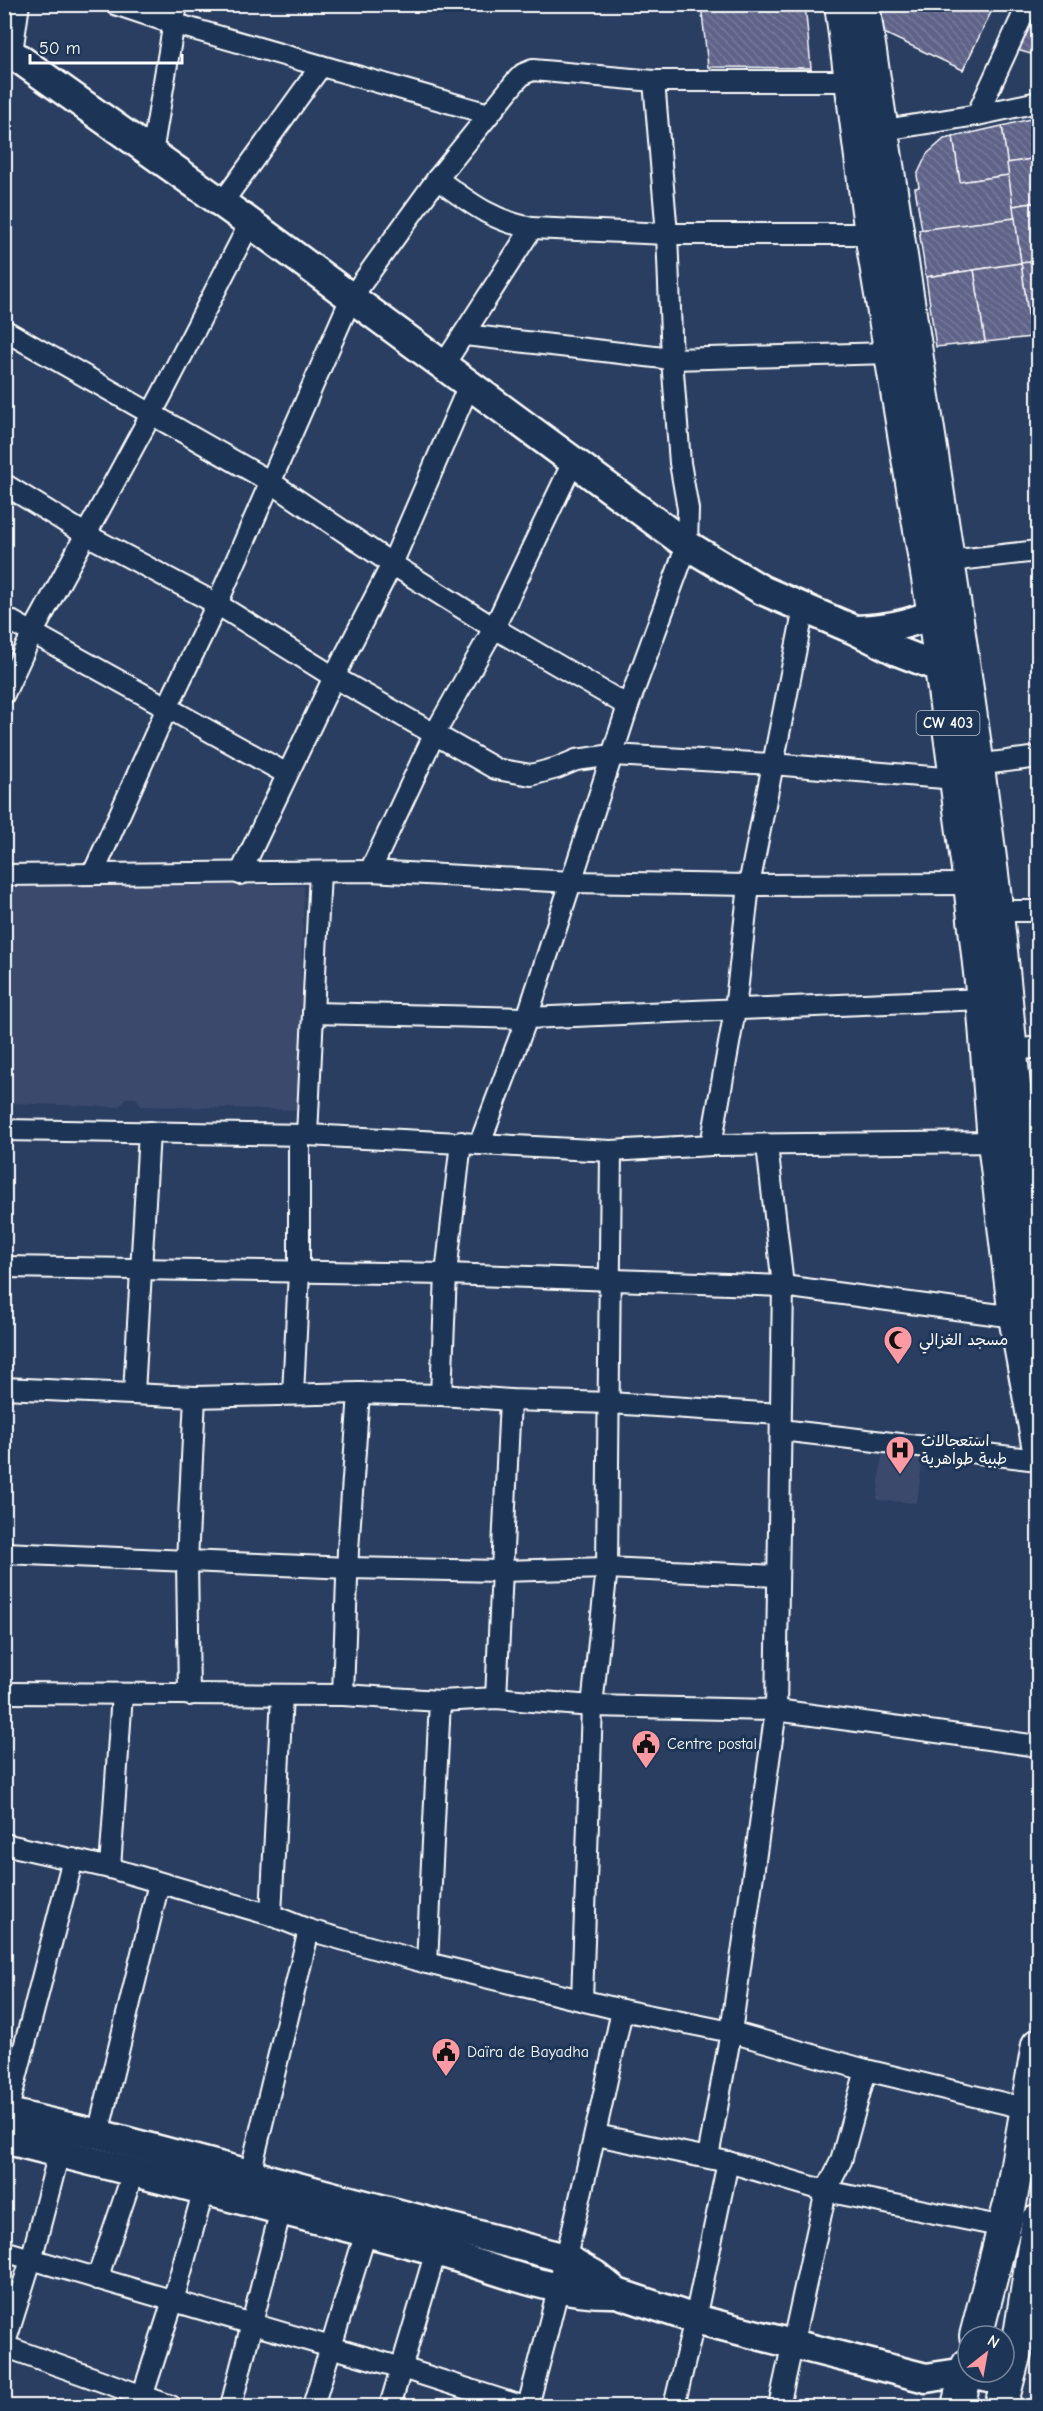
<svg xmlns="http://www.w3.org/2000/svg" width="1043" height="2411" font-family="'Comic Neue','Playpen Sans Arabic',sans-serif">
<defs>
<pattern id="building-back-hatch" width="6" height="6" patternUnits="userSpaceOnUse" patternTransform="scale(1.5)"><rect width="6" height="6" fill="#5e6388"/><path d="M-1 5l2 2M0 0l6 6M5-1l2 2" fill="none" stroke="#767a9a"/></pattern>
</defs>
<rect width="100%" height="100%" fill="#2a3e61"/>
<filter id="ink" filterUnits="userSpaceOnUse"><feTurbulence type="fractalNoise" baseFrequency=".0167" numOctaves="2"/><feDisplacementMap in="SourceGraphic" scale="12" xChannelSelector="R" yChannelSelector="G"/><feConvolveMatrix kernelMatrix="1 2 1 2 8 2 1 2 1" color-interpolation-filters="sRGB"/></filter>
<g filter="url(#ink)">
<g fill="#3a496d">
<polygon points="5,880 304,886 298,1110 141,1106 136,1098 126,1098 120,1107 5,1103"/>
<polygon points="883,1445 924,1450 917,1503 877,1500"/>
</g>
<g fill="url(#building-back-hatch)" stroke="#fff" stroke-width="1.5">
<polygon points="701,4 805,4 811,68 708,67"/>
<polygon points="881,4 995,4 963,70 884,33"/>
<polygon points="1023,4 1038,4 1038,56 1003,46"/>
<polygon points="1038,117 1038,158 1007,163 1002,126"/>
<polygon points="1002,126 1009,175 960,182 953,137"/>
<polygon points="953,137 960,182 1009,175 1015,218 922,230 915,188 919,187 917,175 927,154 944,139"/>
<polygon points="1038,158 1038,202 1013,206 1007,163"/>
<polygon points="1038,202 1038,261 1021,263 1013,206"/>
<polygon points="1015,218 1021,263 926,277 919,230"/>
<polygon points="1038,261 1038,336 1031,337 1021,263"/>
<polygon points="1021,263 1031,337 985,342 974,270"/>
<polygon points="974,270 985,342 936,347 926,277"/>
</g>
<g fill="none" stroke-linecap="round" stroke-linejoin="round">
<g stroke="#fff" stroke-width="24">
<g id="minor">
<polyline points="115,4 172,23 489,114"/>
<polyline points="12,52 19,4"/>
<polyline points="977,115 1028,4"/>
<polyline points="872,132 977,115 1038,102"/>
<polyline points="152,153 177,4"/>
<path d="M437 179C469 202 492 221 532 228L667 234H871"/>
<polyline points="222,203 321,66"/>
<polyline points="4,330 269,481 392,564 494,628 628,706"/>
<polyline points="465,335 672,359 890,353"/>
<polyline points="443,366 532,228"/>
<polyline points="4,484 85,534 217,604 334,677 496,769 531,775 557,768 576,760 613,755 772,764 956,779"/>
<polyline points="948,561 1038,551"/>
<polyline points="4,617 287,774"/>
<polyline points="4,694 33,632 161,396 250,223"/>
<polyline points="977,765 1038,757"/>
<polyline points="370,871 434,735 494,628 573,462"/>
<polyline points="93,874 167,708 217,604 351,298 437,179 516,81 523,74 533,70 654,81 850,81"/>
<polyline points="240,874 334,677 392,564 469,385"/>
<polyline points="4,875 370,871 572,882 749,885 970,884"/>
<polyline points="996,911 1038,911"/>
<polyline points="313,1013 527,1018 983,999"/>
<polyline points="1009,1051 1038,1047"/>
<polyline points="4,1130 307,1135 611,1151 711,1145 1003,1142"/>
<polyline points="307,1135 320,872"/>
<polyline points="480,1143 527,1018 628,706 687,545 688,509 680,463 672,359 667,234 654,81"/>
<polyline points="711,1145 735,1010 749,885 804,608"/>
<polyline points="4,1267 446,1274 783,1286 1015,1317"/>
<polyline points="4,1388 195,1397 359,1393 441,1395 510,1400 610,1403 780,1414"/>
<polyline points="134,1393 149,1132"/>
<polyline points="293,1394 299,1272 299,1135"/>
<polyline points="441,1395 446,1274 461,1142"/>
<polyline points="781,1430 1038,1460"/>
<polyline points="4,1553 348,1568 501,1571 607,1568 777,1576"/>
<polyline points="4,1693 343,1695 440,1701 496,1698 592,1706 776,1710 1038,1746"/>
<polyline points="189,1695 187,1561 195,1397"/>
<polyline points="343,1695 348,1550 359,1393"/>
<polyline points="496,1698 510,1400"/>
<polyline points="4,1844 110,1868 271,1915 309,1930 427,1963 622,2010 731,2032 866,2070 1028,2109"/>
<polyline points="110,1868 122,1694"/>
<polyline points="271,1915 282,1695"/>
<polyline points="427,1963 440,1701"/>
<polyline points="582,2000 592,1706 607,1568 611,1151"/>
<polyline points="7,2113 73,1859"/>
<polyline points="98,2134 159,1883"/>
<polyline points="596,2135 728,2162 826,2191 1004,2227"/>
<polyline points="708,2157 731,2032 776,1710 783,1286 767,1145"/>
<polyline points="250,2174 309,1930"/>
<polyline points="4,2251 402,2368 521,2406"/>
<polyline points="97,2279 134,2170"/>
<polyline points="4,2346 31,2260 59,2153"/>
<polyline points="4,2346 171,2406"/>
<polyline points="142,2397 173,2301 204,2189"/>
<polyline points="231,2406 281,2209"/>
<polyline points="313,2406 366,2232"/>
<polyline points="390,2406 436,2251"/>
<path d="M528 2406C563 2275 594 2143 622 2010"/>
<polyline points="674,2406 695,2319 728,2162"/>
<polyline points="779,2406 826,2191 841,2161 866,2070"/>
</g>
</g>
<g stroke="#fff" stroke-width="33">
<g id="secondary">
<polyline points="4,48 250,223 687,545 762,590 855,630 897,651 962,676"/>
<path d="M856 630C892 629 922 622 953 603"/>
<polyline points="4,2112 98,2134 565,2258 595,2275 617,2293 695,2319 926,2378 966,2372 1008,2381"/>
<path d="M4 2139C144 2174 284 2210 423 2247 488 2265 548 2295 617 2293"/>
</g>
</g>
<g stroke="#fff" stroke-width="36">
<g id="primary">
<polyline points="841,4 871,234 934,615 970,884 983,999 994,1142 1015,1317 1038,1444"/>
<path d="M863 4C906 302 958 599 995 898 1012 1036 1019 1176 1038 1314"/>
<polyline points="976,2336 1010,2204 1038,2045"/>
<polyline points="958,2406 968,2365"/>
<polyline points="1001,2406 1021,2329 1038,2221"/>
</g>
</g>
<use href="#minor" stroke="#1d3557" stroke-width="20"/>
<use href="#secondary" stroke="#1d3557" stroke-width="28"/>
<use href="#primary" stroke="#1d3557" stroke-width="32"/>
</g>
</g>
<defs>
<g id="mosque-pin" transform="scale(1.5)"><path d="M0 17L-7.5 6A9.5 9.5 0 1 1 7.5 6Z" fill="#ff9aa2" stroke="#1d3557"/><path d="M3.5-4.9A6 6 0 1 0 3.5 4.9A5 5 0 1 1 3.5-4.9Z" fill="#111"/></g>
<g id="hospital-pin" transform="scale(1.5)"><path d="M0 17L-7.5 6A9.5 9.5 0 1 1 7.5 6Z" fill="#ff9aa2" stroke="#1d3557"/><path d="M-5-5h3v3.5h4V-5h3V5h-3V1.5h-4V5h-3Z" fill="#111"/></g>
<g id="civic-pin" transform="scale(1.5)"><path d="M0 17L-7.5 6A9.5 9.5 0 1 1 7.5 6Z" fill="#ff9aa2" stroke="#1d3557"/><path d="M-.6-6.5H3V-4.5H.6V-3L4-1V1h2V6H-6V1h2V-1L-.6-3ZM-1.2 2.5V6h2.4V2.5Z" fill="#111"/></g>
</defs>
<g fill-rule="evenodd">
<use href="#mosque-pin" x="898" y="1340"/>
<use href="#hospital-pin" x="900" y="1450"/>
<use href="#civic-pin" x="646" y="1744"/>
<use href="#civic-pin" x="446" y="2052"/>
</g>
<g text-anchor="middle" dominant-baseline="central" stroke-width="6" stroke-linejoin="round" paint-order="stroke">
<rect fill="#1d3557" stroke="#bbc2cd" stroke-width="1.5" x="916.5" y="711" width="63" height="24" rx="4.5"/>
<g font-size="15" font-weight="bold" fill="#fff">
<text x="948" y="723">CW 403</text>
</g>
<g font-size="16" fill="#fff" stroke="#1d3557" text-anchor="start">
<text x="919" y="1340">مسجد الغزالي</text>
<text x="921" y="1441">استعجالات<tspan x="921" dy="18">طبية طواهرية</tspan></text>
<text x="667" y="1744">Centre postal</text>
<text x="467" y="2052">Daïra de Bayadha</text>
</g>
</g>
<rect width="1043" height="2411" fill="none" stroke="#1d3557" stroke-width="24"/>
<rect x="12" y="12" width="1019" height="2387" fill="none" stroke="#fff" stroke-width="2" filter="url(#ink)"/>
<g transform="translate(986 2354) rotate(31)"><circle r="28" fill="#1d3557" stroke="#77869a" stroke-width="1.5"/>
<path d="M0-4.5L10 22L0 15L-10 22Z" fill="#ff9aa2"/>
<text y="-9" font-size="16" font-weight="bold" text-anchor="middle" fill="#ffffff">N</text>
</g>
<path d="M30 54v9h152v-9" fill="none" stroke="#ffffff" stroke-width="3"/>
<text x="39" y="54" font-size="18" fill="#ffffff" stroke="#1d3557" stroke-width="4.5" paint-order="stroke">50 m</text>
</svg>
